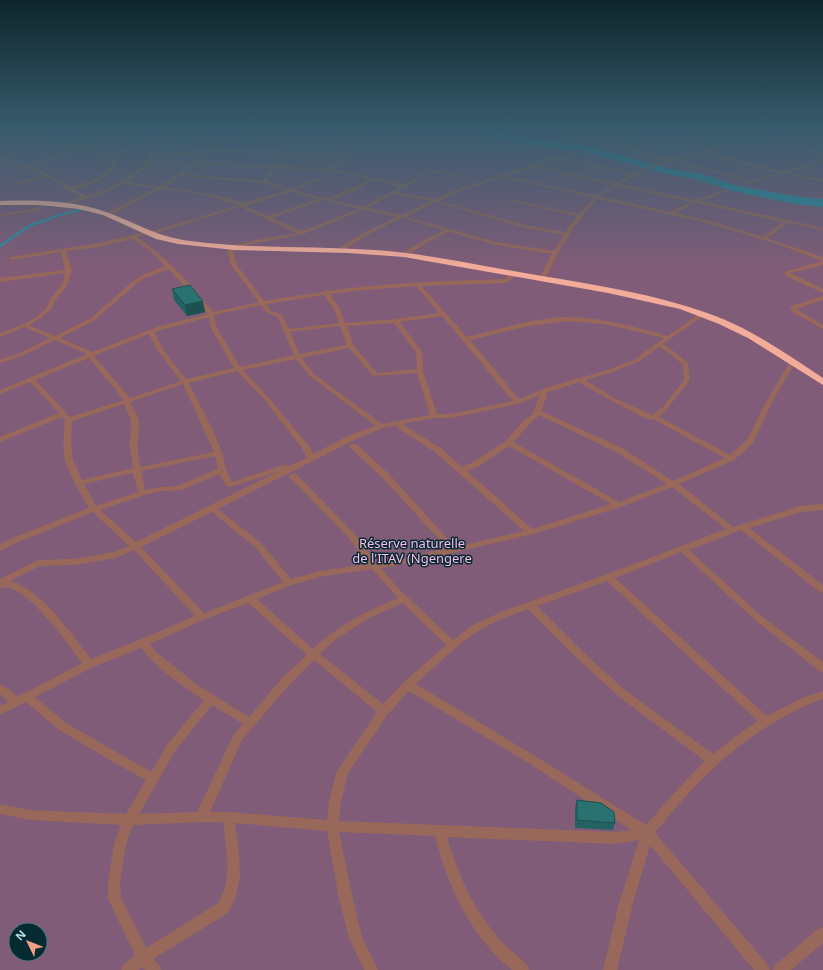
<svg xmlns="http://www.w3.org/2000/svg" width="823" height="970" font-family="'Noto Sans',sans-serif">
<rect width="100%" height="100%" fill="#1a454f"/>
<path fill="#815c78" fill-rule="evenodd" d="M0 130H823V970H0ZM16 930H40V954H16Z"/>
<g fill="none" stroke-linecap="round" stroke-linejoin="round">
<polyline stroke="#348da0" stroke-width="2" points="41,222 59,215 84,209"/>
<polyline stroke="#348da0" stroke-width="2.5" points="0,246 29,226 43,221"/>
<polygon fill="#348da0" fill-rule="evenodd" points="474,130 490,130 512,136 583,145 675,170 699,173 735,185 795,196 823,199 823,207 795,204 732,191 693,178 675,176 582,151 511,142 476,132"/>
<g fill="#98685b" fill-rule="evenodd">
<path d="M34 130H38L25 143 58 144 80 147 111 139 95 135 89 130H93L97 133 116 138 143 130 207 135 215 137 216 139 271 130H283L287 135 288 141 344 135V132L339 130H346L348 132 382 139 396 130H400L383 141 348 134 345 156 334 169 403 185 429 170 442 171 461 176 462 177 460 178 442 173 430 172 407 186 408 188H404L396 192 435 199 454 190 532 165 564 153 565 155 561 157 635 173 666 160 597 141 546 130H553L598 139 609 137 589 130C598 130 606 136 614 136 625 136 635 130 646 130L603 140 631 148 646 144 688 138V130L755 134 756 136 692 133V141L707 149 736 145 760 144 804 146 803 144 805 143 811 149 823 154V156L809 151 806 148C774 146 742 145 710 151L734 159 783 171 823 160V162L788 173 823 180V182L783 174 747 184 745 183 748 181 671 161 647 170 620 184 695 200 728 189V191L701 201 823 228V230L788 223 767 238 823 257V261L774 243 703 222 598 199C575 222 559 249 545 279L542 281 539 279 552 254 496 245 449 232 430 241 406 256H402V254L426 239 445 230 402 218 371 233 340 252H336V250L367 231 397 217 364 210 304 234 242 246 233 251 237 265 264 301 322 292 325 290 327 291C386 283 445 281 505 279L513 273H517V275L506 283 421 286 467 337C500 329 533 318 566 317 600 317 635 327 668 336L699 314H703V316L663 344 675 352 688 363 690 380 667 409 659 417 730 455 747 440 767 400 790 362 793 360 795 361 796 362 773 400 753 443 734 460 679 484 733 527 800 506 823 504V510L801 512 749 528 823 585V593L820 592 741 530 689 550 760 615 823 662V672L819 671 754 619 681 552 615 578 767 716 802 698 823 691V699C810 703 798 709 787 715 733 744 692 786 655 833L768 965 770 970H754L650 845 633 903 617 970H603L619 903 639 840 615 844 447 837C457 872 472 907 496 935 505 946 517 955 527 965L529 970H512C503 962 493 954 486 944 460 913 445 874 435 836L339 832 353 899 362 937 378 970H364L349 938 339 899 327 831 235 823 239 852 240 877 235 899 228 913 153 959 159 965 161 970H145L142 967 139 970H121L123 965 135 955 108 899V882L114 844 121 825 31 820 0 814V804L31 810 126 814 146 780 113 762 58 729 26 702 0 715V706L8 702 0 694V684L12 691 17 697 22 693 27 692 82 663C68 644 32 593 9 588 7 587 3 588 0 588V579L38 560 74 559 114 552 129 546 93 512 16 543 0 551V544L10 539 89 508C81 493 70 477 65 461 62 448 64 433 65 420L62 417 0 442V437L59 413 30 382 0 394V390L87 354 55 340 20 357 0 363V359L16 355 50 338 24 327 0 337V333C15 327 36 321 46 308 49 304 49 300 52 297 59 289 64 284 65 273L0 282V278L65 270 61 252 12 260 9 258 10 257 99 243 145 232 147 233 239 205 200 194 161 189 108 216H104V214L156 188 123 184 97 196 63 205V203L82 198 47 177 14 186V184L44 175 21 166 0 164V162H2L19 145 0 144V142L21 143ZM280 130C285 137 285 143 282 151L210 150 217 141ZM148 131 182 135 107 154 86 148ZM187 135 212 139 213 142 206 150 152 155 150 151H148L149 158C133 178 111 188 86 196L74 189C92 184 109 180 117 162L110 156ZM344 137 341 154 286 152 288 143ZM688 140 690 143 702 150 670 158 635 149 646 146ZM23 145 75 148 28 166 6 162ZM80 149C93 151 103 155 113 162 105 179 87 183 71 187L46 173 32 167ZM209 152 281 153 274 166 199 162ZM706 152 731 161 778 173 752 180 675 160ZM204 153 193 163 149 164 153 157ZM285 154 341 156 330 168 278 166ZM557 158 632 174 616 183 537 166ZM198 164 272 168 263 181 185 174ZM191 165 160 186 127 182 139 173 147 166ZM533 167 613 185 596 196 507 176ZM276 168 328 171 318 178 290 189 267 181ZM332 171 370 179 355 187 327 199 294 190 320 180ZM182 176 264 183 286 190 244 203 215 195 165 187ZM503 177 594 198 579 214 512 200 510 201 577 216 565 232 525 225 439 201 458 192ZM374 180 400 187 363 207 332 200 359 189ZM617 186 691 202 670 212 600 196ZM290 192 317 199 268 216 245 206ZM393 194H394L431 201 401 215 368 208ZM323 200 359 209 302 231 272 218ZM436 202 522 227 564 235 554 251 496 242 406 217ZM696 203 783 222 763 237 706 220 675 213ZM240 207 297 233C282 236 236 241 227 251L231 265 259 302 213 312C191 284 166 257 137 237L146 234 150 235ZM132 239 150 251 165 266 141 276 133 281 91 318 55 336 29 325 41 318 51 309 56 299 66 288 72 271 66 251 99 247ZM168 269 191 292 208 314 160 326 92 352 60 338 95 320 137 283 145 278ZM416 286 439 313 396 319 345 323 340 309 330 294 364 290ZM324 295 334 309 339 323 289 329 282 315 271 311 266 304ZM261 305 267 313 278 317 294 355 240 367 217 328 214 315ZM442 316 513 401 451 414H437L423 371 422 352 400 322ZM209 317 211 328 234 368 186 379 164 351 154 332ZM566 321 605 324 664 338 634 360 608 370 580 378H576L575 379 546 388 519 399 470 340 529 326ZM394 323 416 352 417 369 377 373 354 346 347 326ZM340 326 347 345 299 354 290 332ZM149 334 158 351 181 381 130 398 94 356ZM659 347 671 354 683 365 684 380 663 407 652 415 614 398 585 380 612 372 638 362ZM349 348 373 376 417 373 430 415 382 424 314 374 302 358ZM89 358 124 400 70 417 35 380ZM296 359 310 376 376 426 352 434 313 454 309 446 268 397 243 370ZM237 371 264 399 302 448 307 458 289 466 286 465H283L232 482C226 471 225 464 222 453 214 429 200 406 189 383ZM579 382 610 400 647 419H653L725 458 673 481 624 449 541 411 547 396 546 393ZM183 384 214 452 140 467 137 443 139 432V420L130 402ZM540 395 532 415 524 420 506 441 473 462 462 467 442 449 402 424 434 418H451L518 404ZM124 404 131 420V432L129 443 133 468 82 480 73 460 71 440 72 421ZM539 415 618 453 667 484 619 502 513 442 530 424ZM398 425V428L436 453 524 531 455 547 388 473 356 444H350L349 446 350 448 382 477 447 548 405 558 376 562 354 533 296 474H290L289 476 290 478 348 537 368 564 320 571 291 579 262 544 218 509 358 438 383 428ZM509 446 611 504 532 529 467 471 479 466ZM215 456 218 469 177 486 161 487 145 490 141 471ZM277 472 136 542 100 510 144 495 161 491 181 490 220 474 227 487H230ZM133 473 138 492 96 506 84 484ZM672 487 726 529 605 575 503 611 473 625 453 640 397 587 381 568 405 564 534 534 621 507ZM212 512 256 548 283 582 204 613 141 547ZM134 550 195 616 139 640 91 659C72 635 42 589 10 581L40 566 74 565 116 558ZM372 569 398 598C366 612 339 624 313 649L257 599 292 585 320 577ZM607 581 758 721 744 730 713 754 626 691 585 654 537 606ZM248 603 307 655 282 678 249 717 199 686 156 652 150 644 205 619ZM403 603 446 645 404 682 383 704 320 654 335 640 369 618ZM528 609 578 659 618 696 705 761 674 793 646 825 535 756 416 684C436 666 456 645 480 630 495 621 511 615 528 609ZM141 648C155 667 183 687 204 700L167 745 151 772 66 723 35 697 93 667ZM314 660 377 712 337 771 329 801 327 820 228 812H210L242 740 290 684ZM409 691 527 762 631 830 615 832 339 821 341 801 348 773 388 714ZM212 705 243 724 234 734 197 812 139 814 175 751ZM201 822H223C226 849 233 879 218 903L146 948 121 898 120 882 126 844 133 825Z"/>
<polygon points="765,130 777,130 823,135 823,137"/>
<polygon points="41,202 43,203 42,210 0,216 0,214 38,208 39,203"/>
<polygon points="823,261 823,265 790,273 823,289 823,293 786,276 784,272"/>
<polygon points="823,296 823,300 796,309 823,325 823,329 794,313 790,309 792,306"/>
<polygon points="823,927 823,943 791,970 773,970 775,965 818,929"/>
</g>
<polygon fill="#c97d69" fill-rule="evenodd" points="10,130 15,130 0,136 0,134"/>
<path fill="#f3ac99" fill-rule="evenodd" d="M0 201C36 200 72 200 106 212 137 223 156 237 191 241 252 249 313 246 375 250 423 253 471 264 519 272 588 284 658 293 723 319 759 334 791 357 823 378V385L748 338 719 324 680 309 608 293 404 257 348 253 234 250 178 244 156 239 103 215 79 209 40 205H0Z"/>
</g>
<g fill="#246262">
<polygon points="172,289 205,312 187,316 174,300"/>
<polygon points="577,800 615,823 613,830 575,828 575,808"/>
</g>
<polygon fill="#1d5050" points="203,301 205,312 187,316 185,305"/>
<g fill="#2a7272" stroke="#1d5050">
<polygon points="190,285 203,301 185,305 172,289"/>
<polygon points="577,800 601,803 614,812 615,823 577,820"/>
</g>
<linearGradient id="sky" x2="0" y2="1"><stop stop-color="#0e262b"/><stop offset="0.49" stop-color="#385c6e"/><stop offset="1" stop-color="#385c6e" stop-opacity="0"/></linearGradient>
<rect width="823" height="266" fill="url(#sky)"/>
<g text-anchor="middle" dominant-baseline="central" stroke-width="3" stroke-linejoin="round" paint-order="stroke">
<g font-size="13" fill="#fbbcec" stroke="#062a32">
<text x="412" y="543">Réserve naturelle<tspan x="412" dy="15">de l'ITAV (Ngengere</tspan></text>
</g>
</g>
<g transform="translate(28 942) rotate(313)"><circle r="19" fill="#062a32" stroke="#4e737b"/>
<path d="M0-3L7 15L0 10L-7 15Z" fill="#f49e88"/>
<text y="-6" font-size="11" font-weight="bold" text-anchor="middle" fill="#bae0e9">N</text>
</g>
</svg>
